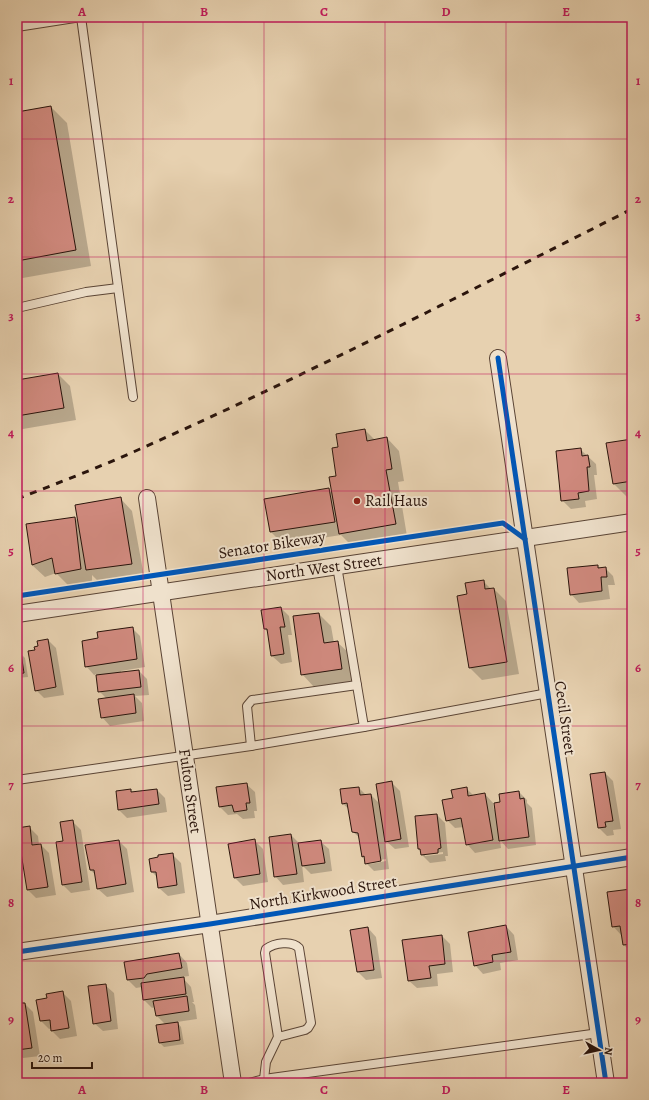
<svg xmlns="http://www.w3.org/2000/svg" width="649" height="1100" font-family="Alegreya,serif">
<rect width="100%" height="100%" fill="#e7d1b0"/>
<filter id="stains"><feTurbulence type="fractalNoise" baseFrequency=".005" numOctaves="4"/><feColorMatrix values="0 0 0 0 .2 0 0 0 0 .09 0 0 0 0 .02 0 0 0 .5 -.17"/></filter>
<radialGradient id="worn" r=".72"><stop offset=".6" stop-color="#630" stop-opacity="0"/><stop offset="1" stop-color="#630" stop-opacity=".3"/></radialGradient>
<g fill="#0003" fill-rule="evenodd">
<polygon points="51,107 67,123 91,266 17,279 17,113"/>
<polygon points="58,374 70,386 76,420 17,430 17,381"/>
<polygon points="365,430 375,440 387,438 399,451 404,481 398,482 407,536 352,546 341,535 283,544 271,532 265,500 328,489 333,494 337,477 339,448"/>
<polygon points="632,440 632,499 630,500 614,484 608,444"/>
<polygon points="581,450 596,464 597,475 594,475 597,499 585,501 586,507 571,509 562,500"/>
<polygon points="120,498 132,511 144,576 99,582 92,575 92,581 68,585 56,573 45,577 32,565 75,518 79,522"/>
<polygon points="597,566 600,568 605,568 613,576 615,585 608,585 610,599 579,603 571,594"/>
<polygon points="483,581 491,589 494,589 506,601 519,674 482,680 470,668 468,595"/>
<polygon points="281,608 289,616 292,635 288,635 292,662 281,664 272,656 269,633 265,629"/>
<polygon points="319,614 331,626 334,643 337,642 350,654 354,681 314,687 302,674"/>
<polygon points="132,628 140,636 145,667 121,671 121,673 139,671 147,679 149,695 135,696 142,703 144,721 110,726 102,717 107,699 99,691 97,674 94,675 86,666 99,639"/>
<polygon points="48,640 56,648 64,695 44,698 36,690 36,651"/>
<polygon points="21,654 25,658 28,677 17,678 17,655"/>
<polygon points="605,773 613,781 621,829 613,830 614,835 607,836 599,828"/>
<path d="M392 783 400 791 409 847 395 849 385 840 389 869 374 871 366 863 365 859 363 856 360 838 353 832 350 810 343 804 341 790 359 788 366 795H371L380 804ZM386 859V861L370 864 368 862Z"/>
<polygon points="246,784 255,792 257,811 254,811 255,818 243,819 237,814 228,815 220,807"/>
<polygon points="467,789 474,796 485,794 493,803 494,810 496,810 501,803 519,792 527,800 527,803 532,808 536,845 508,849 500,840 501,848 475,853 467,844 464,827 455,828 447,820 454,799"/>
<polygon points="130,790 133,793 157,790 165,798 167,812 127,818 119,810"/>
<path d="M437 815 445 823 448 856H445L446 861 430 863 422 855 421 851 419 849ZM443 852V854L425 856V854Z"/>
<polygon points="73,822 81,830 90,890 71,893 63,885 57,843 64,842"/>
<polygon points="29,827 38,836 39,845 41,845 49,853 56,895 36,898 28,890 18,829"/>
<polygon points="291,835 300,844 320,841 329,849 332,871 311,874 302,865 304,882 283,885 275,876"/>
<polygon points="254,840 263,849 268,882 243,886 235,878"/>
<polygon points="119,841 127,849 134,892 107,897 98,889 96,875 90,870"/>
<polygon points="172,854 181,863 185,893 168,896 159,888 158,878 152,872"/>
<polygon points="630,890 632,892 632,953 624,945 622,934 621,935 613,926"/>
<polygon points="506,926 514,935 518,960 500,963 501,970 483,974 475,965"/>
<polygon points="368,928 376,937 382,978 366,980 358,972"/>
<polygon points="442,936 450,944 453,972 437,974 438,986 417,988 408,980"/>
<polygon points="179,954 187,963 189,976 182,977 191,987 194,1002 192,1002 195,1005 197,1019 177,1022 181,1027 184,1044 164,1047 160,1043 166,1025 157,1016 155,1007 152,1008 144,1000 142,987 136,988 128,980 125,962"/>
<polygon points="105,985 114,993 118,1029 103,1031 94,1023"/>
<polygon points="63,993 71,1001 77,1036 60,1039 52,1031 52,1028 49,1029 41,1021 48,999"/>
<polygon points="17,996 33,1012 40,1056 23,1058 17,1053"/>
</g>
<g fill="#cf897d" stroke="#2b150c">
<polygon points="51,106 76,250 17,261 17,112"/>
<polygon points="58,373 64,408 17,416 17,380"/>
<polygon points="365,429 367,441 387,437 392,469 386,470 396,524 339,534 329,477 336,476 332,448 338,447 336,434"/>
<polygon points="632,439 632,481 613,484 606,443"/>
<polygon points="581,448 582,456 588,455 590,467 587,467 589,491 578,493 579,499 561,501 556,451"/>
<polygon points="329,488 335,522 270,532 264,499"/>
<polygon points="121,497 132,564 86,570 75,505"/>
<polygon points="75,517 81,569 55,574 52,558 32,565 26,524"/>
<polygon points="598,565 598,568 606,567 607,577 601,577 602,591 570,595 567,568"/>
<polygon points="484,580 485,589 494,588 507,662 469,668 457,596 467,594 465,583"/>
<polygon points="281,607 285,627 280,627 284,654 271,656 267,629 264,629 261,610"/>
<polygon points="319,613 324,643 338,641 342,669 301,675 293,616"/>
<polygon points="133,627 137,659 85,667 82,641 98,638 97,632"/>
<polygon points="48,639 56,687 35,691 28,651 35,650 34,647 38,646 37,641"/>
<polygon points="21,653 24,673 17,674 17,654"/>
<polygon points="139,670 141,687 98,692 96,675"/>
<polygon points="134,694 136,713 101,718 98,699"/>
<polygon points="605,772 613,821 605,822 606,827 598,828 590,774"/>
<polygon points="392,781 401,839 385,842 376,784"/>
<polygon points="247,783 250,803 246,803 247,810 234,812 232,805 219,807 216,787"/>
<polygon points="359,787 360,795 371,794 381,861 365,864 364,856 362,857 358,833 352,832 347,803 342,804 340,789"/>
<polygon points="467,787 468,796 485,793 493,840 466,845 461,818 446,821 442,800 453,798 451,790"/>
<polygon points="131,789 131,792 157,789 159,804 118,810 116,791"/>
<polygon points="519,791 520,799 524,798 529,837 499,841 494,803 500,802 499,794"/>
<polygon points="437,814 441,848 438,849 438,853 421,855 420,849 418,849 415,816"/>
<polygon points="73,820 82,882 62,885 56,842 63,841 60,822"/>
<polygon points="30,826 32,845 41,844 48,887 27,890 17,828"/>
<polygon points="291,834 297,874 274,877 269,837"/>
<polygon points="255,839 260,874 234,878 228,844"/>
<polygon points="119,840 126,884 97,889 94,870 90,870 85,845"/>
<polygon points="321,840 325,863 302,866 298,843"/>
<polygon points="173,853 177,885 158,888 156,872 151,872 149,859 158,857 158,855"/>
<polygon points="631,889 632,897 632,944 623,945 620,926 612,927 607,892"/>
<polygon points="506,925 511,952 492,955 493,962 474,966 468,932"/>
<polygon points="368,927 374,970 357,972 350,930"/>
<polygon points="442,935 445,964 429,966 431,978 408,981 402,940"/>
<polygon points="179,953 182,968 147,974 144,978 127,980 124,962"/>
<polygon points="184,977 186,994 143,1000 141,983"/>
<polygon points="106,984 111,1021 93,1024 88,986"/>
<polygon points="63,991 69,1028 51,1031 50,1020 40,1021 36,1000 47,998 46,994"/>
<polygon points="17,995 18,995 19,1003 25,1003 32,1048 17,1050"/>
<polygon points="187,996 189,1011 156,1016 153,1001"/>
<polygon points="178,1022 180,1040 159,1043 156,1025"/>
</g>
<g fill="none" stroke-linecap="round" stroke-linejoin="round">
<g stroke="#5a4435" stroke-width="10">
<g id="service">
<polyline points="81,17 133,397"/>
<polyline points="17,27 81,17"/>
<polyline points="17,308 86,292 118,288"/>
<polyline points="337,566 364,727"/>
<polyline points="251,746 247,706 252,700 357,685"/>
<polyline points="17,780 251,746 364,727 548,693"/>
<path d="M264 1079 266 1062 278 1037 265 953 266 949C274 943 292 940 299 948L311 1023 308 1028 305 1030 278 1037"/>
<polyline points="249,1083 264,1079 599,1033"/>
</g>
</g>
<g stroke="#5a4435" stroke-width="18">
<g id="minor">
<polyline points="498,358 606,1083"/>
<polyline points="147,498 233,1083"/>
<path d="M17 614C222 582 427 554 632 522"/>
<polyline points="17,952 210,924 632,857"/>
</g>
</g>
<use href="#service" stroke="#efe1cc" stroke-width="8"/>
<use href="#minor" stroke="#efe1cc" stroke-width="16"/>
<path stroke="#2b150c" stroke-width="3" stroke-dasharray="7 7" stroke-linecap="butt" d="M17 499C58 483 100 467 140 449 307 375 469 291 632 209"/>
<g stroke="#efe1cc" stroke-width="8">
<g id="cycleway">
<polyline points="498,358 606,1083"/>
<polyline points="17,596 503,523 525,539"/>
<polyline points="17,952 210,924 632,857"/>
</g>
</g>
<use href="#cycleway" stroke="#0057b8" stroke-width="5"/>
</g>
<path fill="none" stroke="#c2185b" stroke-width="1" stroke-opacity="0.55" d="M143 17V1083M264 17V1083M385 17V1083M506 17V1083M17 139H632M17 257H632M17 374H632M17 491H632M17 609H632M17 726H632M17 843H632M17 961H632"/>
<circle fill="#8f2418" stroke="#efe1cc" stroke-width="1.5" cx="357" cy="501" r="4"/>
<g text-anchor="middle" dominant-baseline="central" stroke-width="4" stroke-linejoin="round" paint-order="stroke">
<g font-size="16" fill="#2b150c" stroke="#efe1cc" text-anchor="start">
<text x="365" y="501">Rail Haus</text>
</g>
<g font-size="16" fill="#2b150c" stroke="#efe1cc">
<text transform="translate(272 545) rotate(-9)">Senator Bikeway</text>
<text transform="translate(324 568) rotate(-8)">North West Street</text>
<text transform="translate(565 718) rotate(82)">Cecil Street</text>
<text transform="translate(190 791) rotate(82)">Fulton Street</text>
<text transform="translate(323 893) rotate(-9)">North Kirkwood Street</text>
</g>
</g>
<rect width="649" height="1100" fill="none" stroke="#e7d1b0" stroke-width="44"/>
<g transform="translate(599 1050) rotate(98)" stroke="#efe1cc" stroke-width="3" paint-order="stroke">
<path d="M0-3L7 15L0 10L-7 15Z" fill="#2b150c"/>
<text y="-6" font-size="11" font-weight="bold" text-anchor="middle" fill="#2b150c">N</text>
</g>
<path d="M32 1062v6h60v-6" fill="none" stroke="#2b150c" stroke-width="2"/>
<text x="38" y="1062" font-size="12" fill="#2b150c" stroke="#efe1cc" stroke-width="3" paint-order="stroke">20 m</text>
<rect x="22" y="22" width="605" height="1056" fill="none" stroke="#c2185b" stroke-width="1.5"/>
<g font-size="13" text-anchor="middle" font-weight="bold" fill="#c2185b">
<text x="82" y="16">A</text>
<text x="204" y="16">B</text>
<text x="324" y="16">C</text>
<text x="446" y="16">D</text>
<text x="566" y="16">E</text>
<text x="11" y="85">1</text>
<text x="638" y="85">1</text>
<text x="11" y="203">2</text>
<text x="638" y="203">2</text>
<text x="11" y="320">3</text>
<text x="638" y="320">3</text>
<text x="11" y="437">4</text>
<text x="638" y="437">4</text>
<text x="11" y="555">5</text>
<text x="638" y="555">5</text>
<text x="11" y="672">6</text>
<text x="638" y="672">6</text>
<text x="11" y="789">7</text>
<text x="638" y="789">7</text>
<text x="11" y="907">8</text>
<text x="638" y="907">8</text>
<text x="11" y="1024">9</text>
<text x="638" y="1024">9</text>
<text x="82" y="1094">A</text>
<text x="204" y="1094">B</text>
<text x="324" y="1094">C</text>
<text x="446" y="1094">D</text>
<text x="566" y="1094">E</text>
</g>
<rect width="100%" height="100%" filter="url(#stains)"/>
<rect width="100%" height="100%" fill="url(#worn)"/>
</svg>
